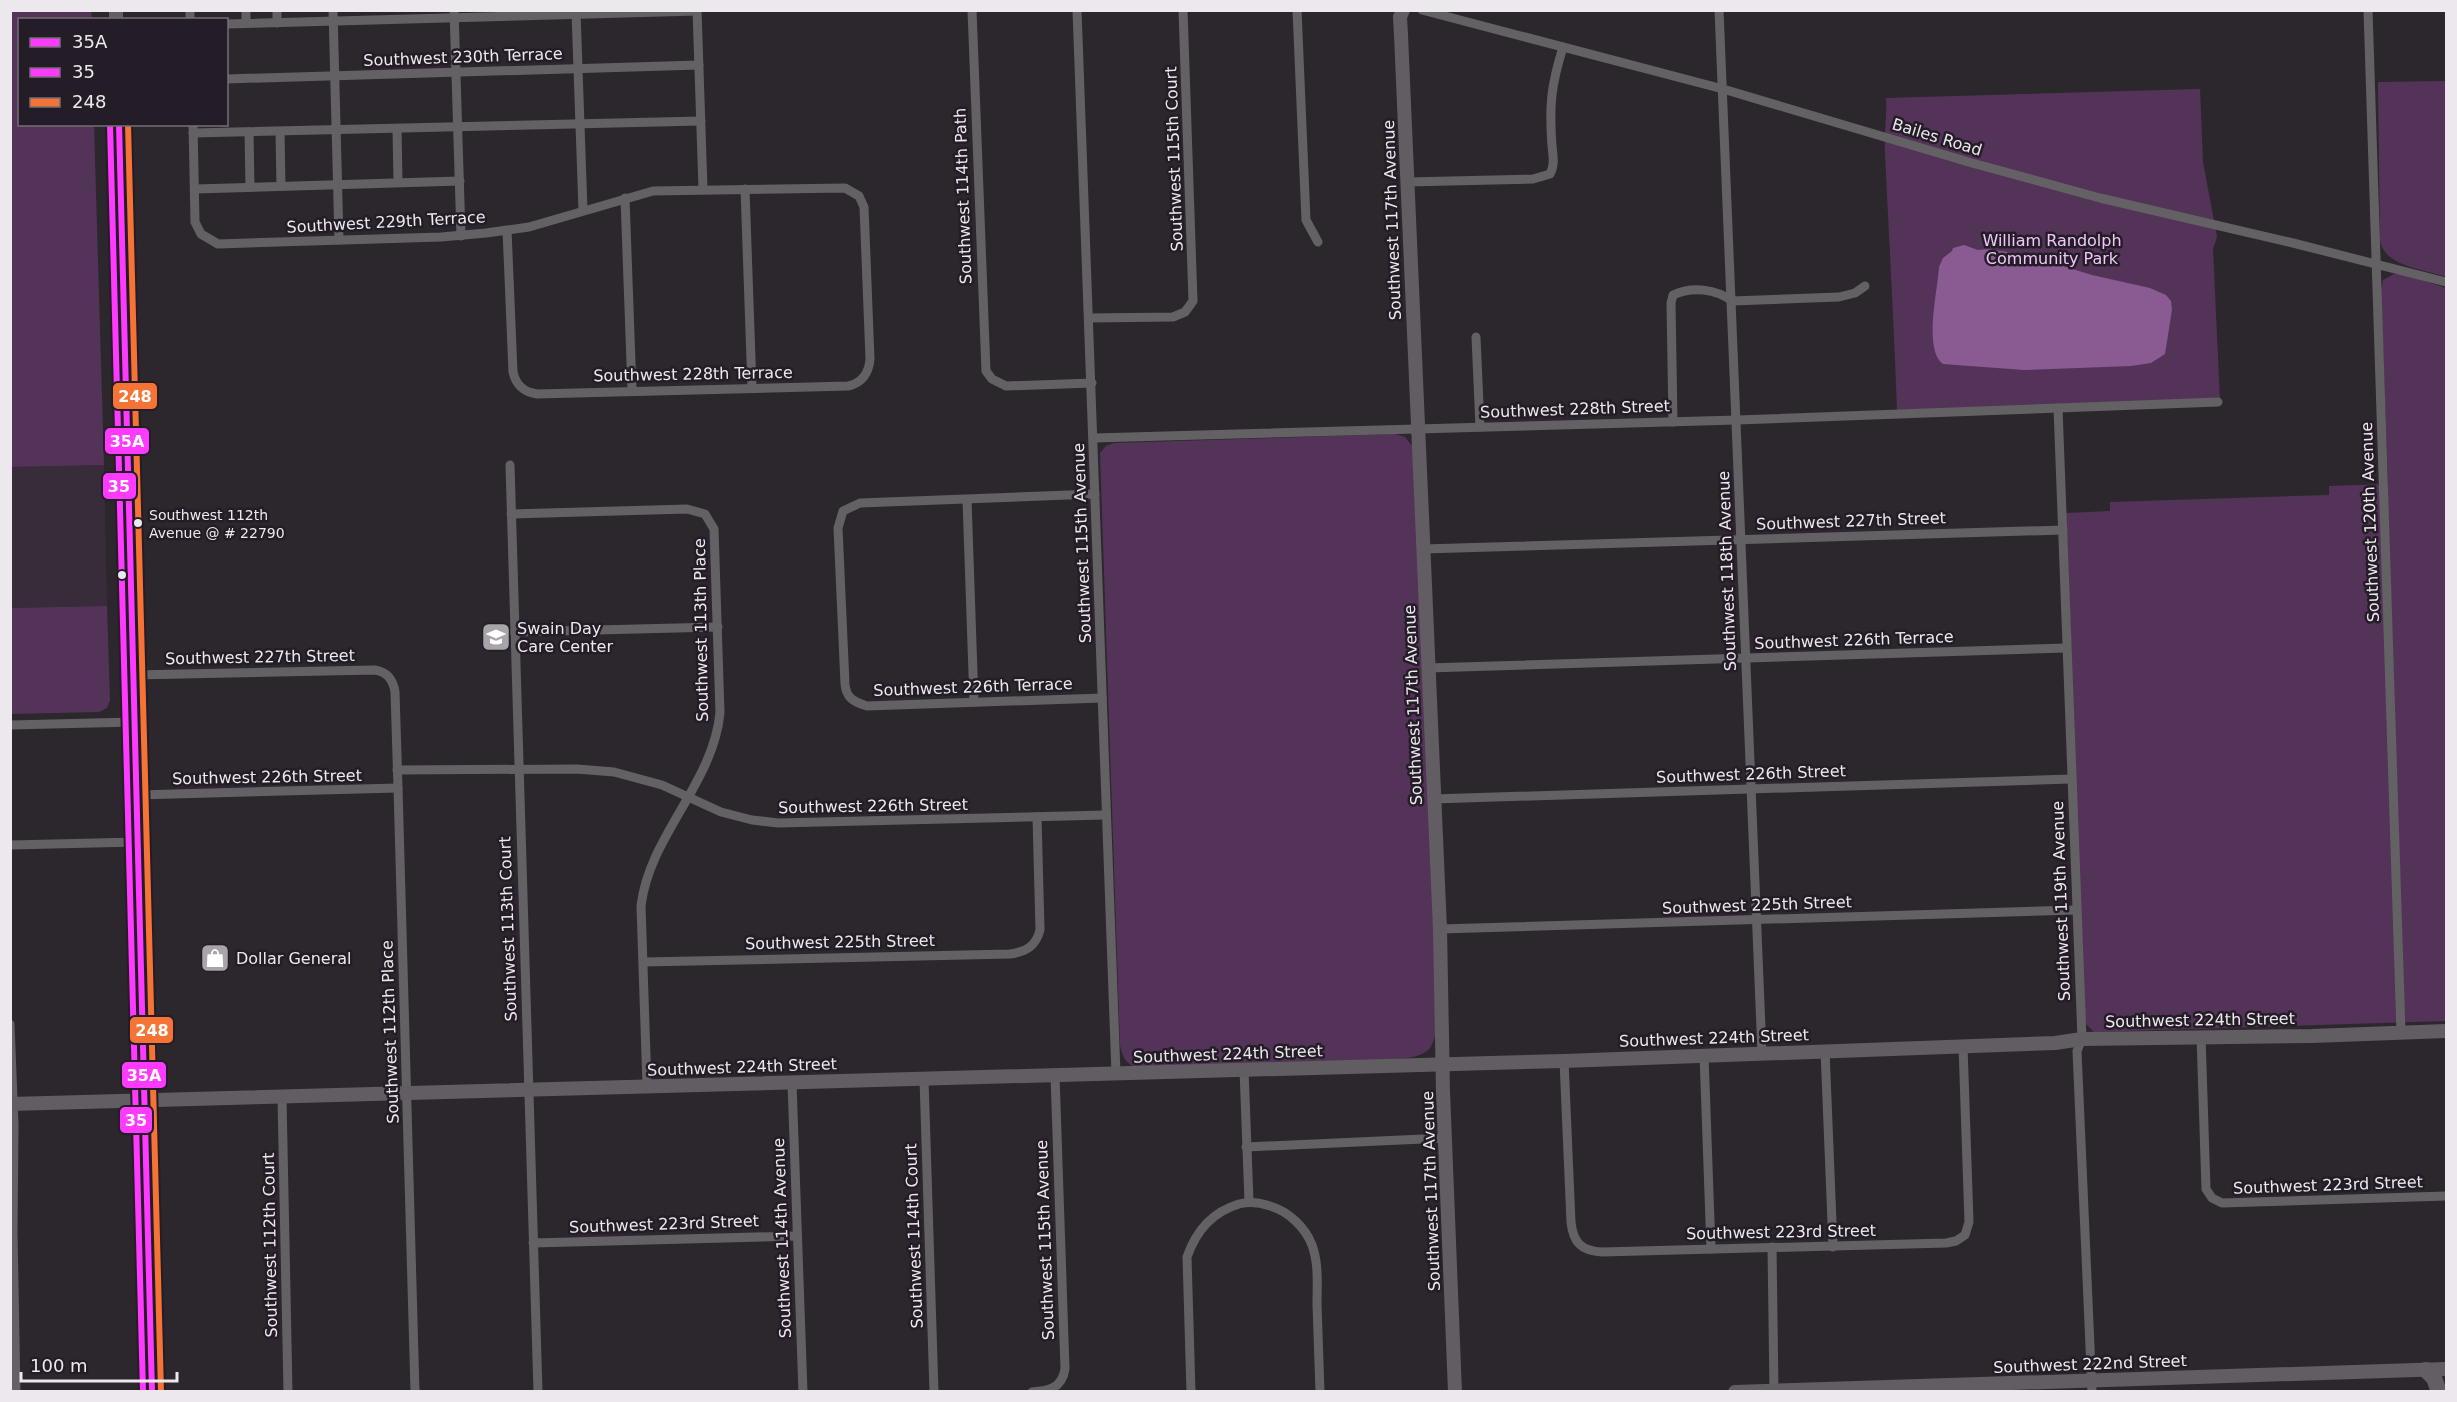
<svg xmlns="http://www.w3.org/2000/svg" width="2457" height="1402" font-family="'DejaVu Sans',sans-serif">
<rect width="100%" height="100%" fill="#2c272d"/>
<polygon fill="#382c3a" points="104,465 107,606 11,608 10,467"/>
<g fill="#533458">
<polygon points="10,11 91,11 92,19 20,20 20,124 94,125 104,465 11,467"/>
<path d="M2446 81V277C2425 269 2384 267 2380 240L2378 82Z"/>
<path d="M2200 89 2203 162 2217 237 2213 249 2220 401 1897 410C1894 324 1889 239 1885 153 1884 134 1887 116 1886 98Z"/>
<polygon points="2401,273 2446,288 2446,1021 2094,1032 2085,1023 2066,513 2110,511 2110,502 2329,495 2329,486 2388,484 2381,291 2383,280 2394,274"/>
<path d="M1395 434 1405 437 1413 447 1436 968C1437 986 1442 1040 1427 1051 1415 1060 1395 1058 1381 1060L1135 1067C1125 1063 1122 1055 1120 1045L1100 453 1106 446 1114 443Z"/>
<polygon points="107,606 110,700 107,708 99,712 11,714 11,608"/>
</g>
<path fill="#895b92" d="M1964 245 1978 250 1988 249 2027 255 2092 275 2150 288 2166 295 2171 301 2172 310 2165 354 2151 363 2131 366 2024 370 1943 364C1923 350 1938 289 1939 267L1943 258 1952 251 1953 248Z"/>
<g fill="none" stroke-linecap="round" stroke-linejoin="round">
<g stroke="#646165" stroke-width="9">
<polyline points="190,10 190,20"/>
<polyline points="246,10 246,23"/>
<polyline points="277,10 277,23"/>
<polyline points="333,10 339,240"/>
<polyline points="454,10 461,236"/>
<polyline points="697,10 703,189"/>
<polyline points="972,10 986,371 992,379 1006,386 1092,383"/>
<polyline points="1077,10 1116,1074"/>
<polyline points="1297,10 1306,220 1318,242"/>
<polyline points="1422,10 1723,89 1972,163 2100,198 2293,243 2446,282"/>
<polyline points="1719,10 1762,1053"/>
<polyline points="2368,10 2401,1032"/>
<polyline points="576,12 583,210"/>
<polyline points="226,24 697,11"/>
<polyline points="226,79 699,65"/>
<path d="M193 124 195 222 201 234 218 244 441 237 486 233 529 227 653 191 845 188 859 196 864 207 870 359C869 373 862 383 848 386L537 394C523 392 516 385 513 372L507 230"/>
<polyline points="397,129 398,182"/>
<polyline points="249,132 250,187"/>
<polyline points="280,132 281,186"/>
<polyline points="193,133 701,121"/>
<path d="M1407 182 1533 179 1550 174C1555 165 1553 156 1552 146 1549 105 1551 86 1563 47"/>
<polyline points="195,189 460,181"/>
<polyline points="745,189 752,388"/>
<polyline points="625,198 632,390"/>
<polyline points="1732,301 1839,297 1855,293 1865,286"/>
<polyline points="1089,318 1173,317 1185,312 1193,301 1183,10"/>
<polyline points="1476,337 1480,427"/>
<polyline points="2058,408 2082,1039 2077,1051 2092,1392"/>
<path d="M1673 422 1671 303 1673 295C1692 286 1716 289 1732 301"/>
<polyline points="1094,438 1737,420 2218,402"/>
<polyline points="510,465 538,1392"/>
<path d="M1095 494 860 503 843 511 838 528 845 684C846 698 854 702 867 706L1102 698"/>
<polyline points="967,500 974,702"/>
<path d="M511 514 687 509 705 514 714 529 720 713C713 784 649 836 641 906L647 1086"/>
<polyline points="1423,549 2063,530"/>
<polyline points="514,632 718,627"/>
<polyline points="1428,668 2066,648"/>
<path d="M134 675 375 670C387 672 393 679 395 692L398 788 415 1392"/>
<polyline points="10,725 135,722"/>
<polyline points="397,770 577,769 614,772 662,785 721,812 752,820 778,823 1106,815"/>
<polyline points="137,795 398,788"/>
<polyline points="1433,799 2071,779"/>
<polyline points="10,845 138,842"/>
<polyline points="1440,929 2075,910"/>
<path d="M644 962 1010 954C1026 952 1036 946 1040 930L1037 817"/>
<polyline points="10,1024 14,1125 13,1232 16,1392"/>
<polyline points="2201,1036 2206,1189 2212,1198 2222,1203 2446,1196"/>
<polyline points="1825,1050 1833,1247"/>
<polyline points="1704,1055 1711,1249"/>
<path d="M1564 1061 1571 1222C1573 1242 1581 1251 1602 1252L1946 1243 1956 1241 1965 1235 1969 1222 1963 1046"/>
<polyline points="1244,1070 1249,1201"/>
<polyline points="924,1079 934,1392"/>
<polyline points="792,1083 803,1392"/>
<polyline points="282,1097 288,1392"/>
<polyline points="1246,1147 1445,1138"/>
<polyline points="533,1243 797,1236"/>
<polyline points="1772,1247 1774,1392"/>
<path d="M1032 1392C1049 1391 1062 1388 1065 1369L1055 1075"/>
<path d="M1191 1392 1187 1257C1196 1231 1212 1212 1239 1204 1250 1201 1259 1202 1270 1206 1288 1211 1305 1227 1312 1245 1319 1264 1317 1285 1317 1304 1318 1333 1319 1362 1320 1392"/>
</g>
<g stroke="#625d63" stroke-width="14">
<polyline points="116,10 116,20"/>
<polyline points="1403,10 1400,17 1401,35 1440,929 1443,1091 1455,1392"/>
<polyline points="119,124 152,1392"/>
<polyline points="10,1104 1564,1061 2055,1043 2082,1039 2312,1036 2446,1031"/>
<polyline points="1735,1392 2446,1369"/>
</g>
<polyline stroke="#655d66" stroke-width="16" points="2426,1370 2434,1378 2439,1392"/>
<g stroke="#241c26" stroke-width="10">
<polyline id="bus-1" points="119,124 152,1392"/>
</g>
<g stroke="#241c26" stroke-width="10">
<polyline id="bus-2" points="110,124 143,1392"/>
</g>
<g stroke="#241c26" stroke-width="10">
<polyline id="bus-3" points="128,124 161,1392"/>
</g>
<use href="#bus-1" stroke="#ff3aff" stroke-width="6"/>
<use href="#bus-2" stroke="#ff3aff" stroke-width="6"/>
<use href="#bus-3" stroke="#f57335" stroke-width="6"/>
</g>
<defs>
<g id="school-square" transform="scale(1.5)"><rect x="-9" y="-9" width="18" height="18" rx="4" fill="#a9a4aa" stroke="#241c26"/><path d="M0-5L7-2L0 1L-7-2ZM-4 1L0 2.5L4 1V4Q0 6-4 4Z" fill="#fff"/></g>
<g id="shop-square" transform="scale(1.5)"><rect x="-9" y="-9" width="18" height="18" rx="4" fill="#a9a4aa" stroke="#241c26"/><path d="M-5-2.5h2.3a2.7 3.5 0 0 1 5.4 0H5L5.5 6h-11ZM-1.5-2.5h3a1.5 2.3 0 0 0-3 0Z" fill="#fff"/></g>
</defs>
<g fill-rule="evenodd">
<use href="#school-square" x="496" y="637"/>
<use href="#shop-square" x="215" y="958"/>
</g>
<g fill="#ede8ee" stroke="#241c26" stroke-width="2">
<circle cx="138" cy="523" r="5"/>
<circle cx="122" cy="575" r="5"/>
</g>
<g text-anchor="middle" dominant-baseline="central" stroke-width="5" stroke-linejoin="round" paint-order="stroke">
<g font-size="14" fill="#ede8ee" stroke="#241c26" text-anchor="start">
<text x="149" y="515">Southwest 112th<tspan x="149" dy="18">Avenue @ # 22790</tspan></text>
</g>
<g font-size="16" fill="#ede8ee" stroke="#241c26">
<text transform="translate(463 57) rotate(-2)">Southwest 230th Terrace</text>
<text transform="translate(1937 137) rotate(17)">Bailes Road</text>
<text transform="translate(1174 159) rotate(-92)">Southwest 115th Court</text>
<text transform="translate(963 196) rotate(-92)">Southwest 114th Path</text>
<text transform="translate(1392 220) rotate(-92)">Southwest 117th Avenue</text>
<text transform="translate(386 222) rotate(-3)">Southwest 229th Terrace</text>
<text transform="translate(693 374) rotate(-1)">Southwest 228th Terrace</text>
<text transform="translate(1575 409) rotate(-2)">Southwest 228th Street</text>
<text transform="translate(1851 521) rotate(-2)">Southwest 227th Street</text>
<text transform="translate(2370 522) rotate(-92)">Southwest 120th Avenue</text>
<text transform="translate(1082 543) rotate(-92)">Southwest 115th Avenue</text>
<text transform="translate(1727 571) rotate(-92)">Southwest 118th Avenue</text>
<text transform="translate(701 630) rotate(-91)">Southwest 113th Place</text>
<text transform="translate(1854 640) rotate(-2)">Southwest 226th Terrace</text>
<text transform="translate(260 657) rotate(-1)">Southwest 227th Street</text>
<text transform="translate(973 687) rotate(-2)">Southwest 226th Terrace</text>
<text transform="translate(1413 705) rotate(-92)">Southwest 117th Avenue</text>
<text transform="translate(1751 774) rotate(-2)">Southwest 226th Street</text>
<text transform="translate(267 777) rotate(-1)">Southwest 226th Street</text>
<text transform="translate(873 806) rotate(-1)">Southwest 226th Street</text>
<text transform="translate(2061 901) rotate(-92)">Southwest 119th Avenue</text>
<text transform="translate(1757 905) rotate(-2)">Southwest 225th Street</text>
<text transform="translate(508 929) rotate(-92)">Southwest 113th Court</text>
<text transform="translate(840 942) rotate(-1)">Southwest 225th Street</text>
<text transform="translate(2200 1020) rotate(-1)">Southwest 224th Street</text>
<text transform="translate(390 1032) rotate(-92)">Southwest 112th Place</text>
<text transform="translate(1714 1038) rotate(-2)">Southwest 224th Street</text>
<text transform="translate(1228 1054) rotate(-2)">Southwest 224th Street</text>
<text transform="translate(742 1067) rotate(-2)">Southwest 224th Street</text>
<text transform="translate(2328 1185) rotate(-2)">Southwest 223rd Street</text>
<text transform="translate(1431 1191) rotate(-92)">Southwest 117th Avenue</text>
<text transform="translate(664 1224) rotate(-2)">Southwest 223rd Street</text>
<text transform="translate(1781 1232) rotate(-1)">Southwest 223rd Street</text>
<text transform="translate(914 1236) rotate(-92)">Southwest 114th Court</text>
<text transform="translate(782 1238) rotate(-92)">Southwest 114th Avenue</text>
<text transform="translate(1045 1240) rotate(-92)">Southwest 115th Avenue</text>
<text transform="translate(270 1245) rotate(-91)">Southwest 112th Court</text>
<text transform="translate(2090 1364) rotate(-2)">Southwest 222nd Street</text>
</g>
<g font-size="16" fill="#f1c7f9" stroke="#241c26">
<text x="2052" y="240">William Randolph<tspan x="2052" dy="18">Community Park</tspan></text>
</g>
<g font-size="16" fill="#ede8ee" stroke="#241c26" text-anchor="start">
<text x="517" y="628">Swain Day<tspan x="517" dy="18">Care Center</tspan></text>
<text x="236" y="958">Dollar General</text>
</g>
</g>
<g stroke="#241c26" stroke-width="2">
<rect x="112" y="382" width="46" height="28" rx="6" fill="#f57335"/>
<rect x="104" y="427" width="46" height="28" rx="6" fill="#ff3aff"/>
<rect x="102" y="472" width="35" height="28" rx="6" fill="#ff3aff"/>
<rect x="129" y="1016" width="45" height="28" rx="6" fill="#f57335"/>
<rect x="121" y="1061" width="46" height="28" rx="6" fill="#ff3aff"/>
<rect x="119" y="1106" width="34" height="28" rx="6" fill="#ff3aff"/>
</g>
<g font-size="16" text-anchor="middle" font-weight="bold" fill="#fff">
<text x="135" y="402">248</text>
<text x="127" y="447">35A</text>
<text x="119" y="492">35</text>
<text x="152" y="1036">248</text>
<text x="144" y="1081">35A</text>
<text x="136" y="1126">35</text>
</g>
<rect width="2457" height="1402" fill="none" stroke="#ede8ee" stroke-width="24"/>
<rect x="18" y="18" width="210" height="108" fill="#241c26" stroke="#746e76" stroke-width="1.5"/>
<rect x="30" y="38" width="30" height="9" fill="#ff3aff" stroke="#746e76" stroke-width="1.5"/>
<text x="72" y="48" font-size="18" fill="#ede8ee">35A</text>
<rect x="30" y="68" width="30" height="9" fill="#ff3aff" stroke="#746e76" stroke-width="1.5"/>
<text x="72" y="78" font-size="18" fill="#ede8ee">35</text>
<rect x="30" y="98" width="30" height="9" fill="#f57335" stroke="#746e76" stroke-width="1.5"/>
<text x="72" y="108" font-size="18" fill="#ede8ee">248</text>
<path d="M21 1372v9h156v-9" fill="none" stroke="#ede8ee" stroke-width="3"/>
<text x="30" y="1372" font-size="18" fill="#ede8ee" stroke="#241c26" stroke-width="4.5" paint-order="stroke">100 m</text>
</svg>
